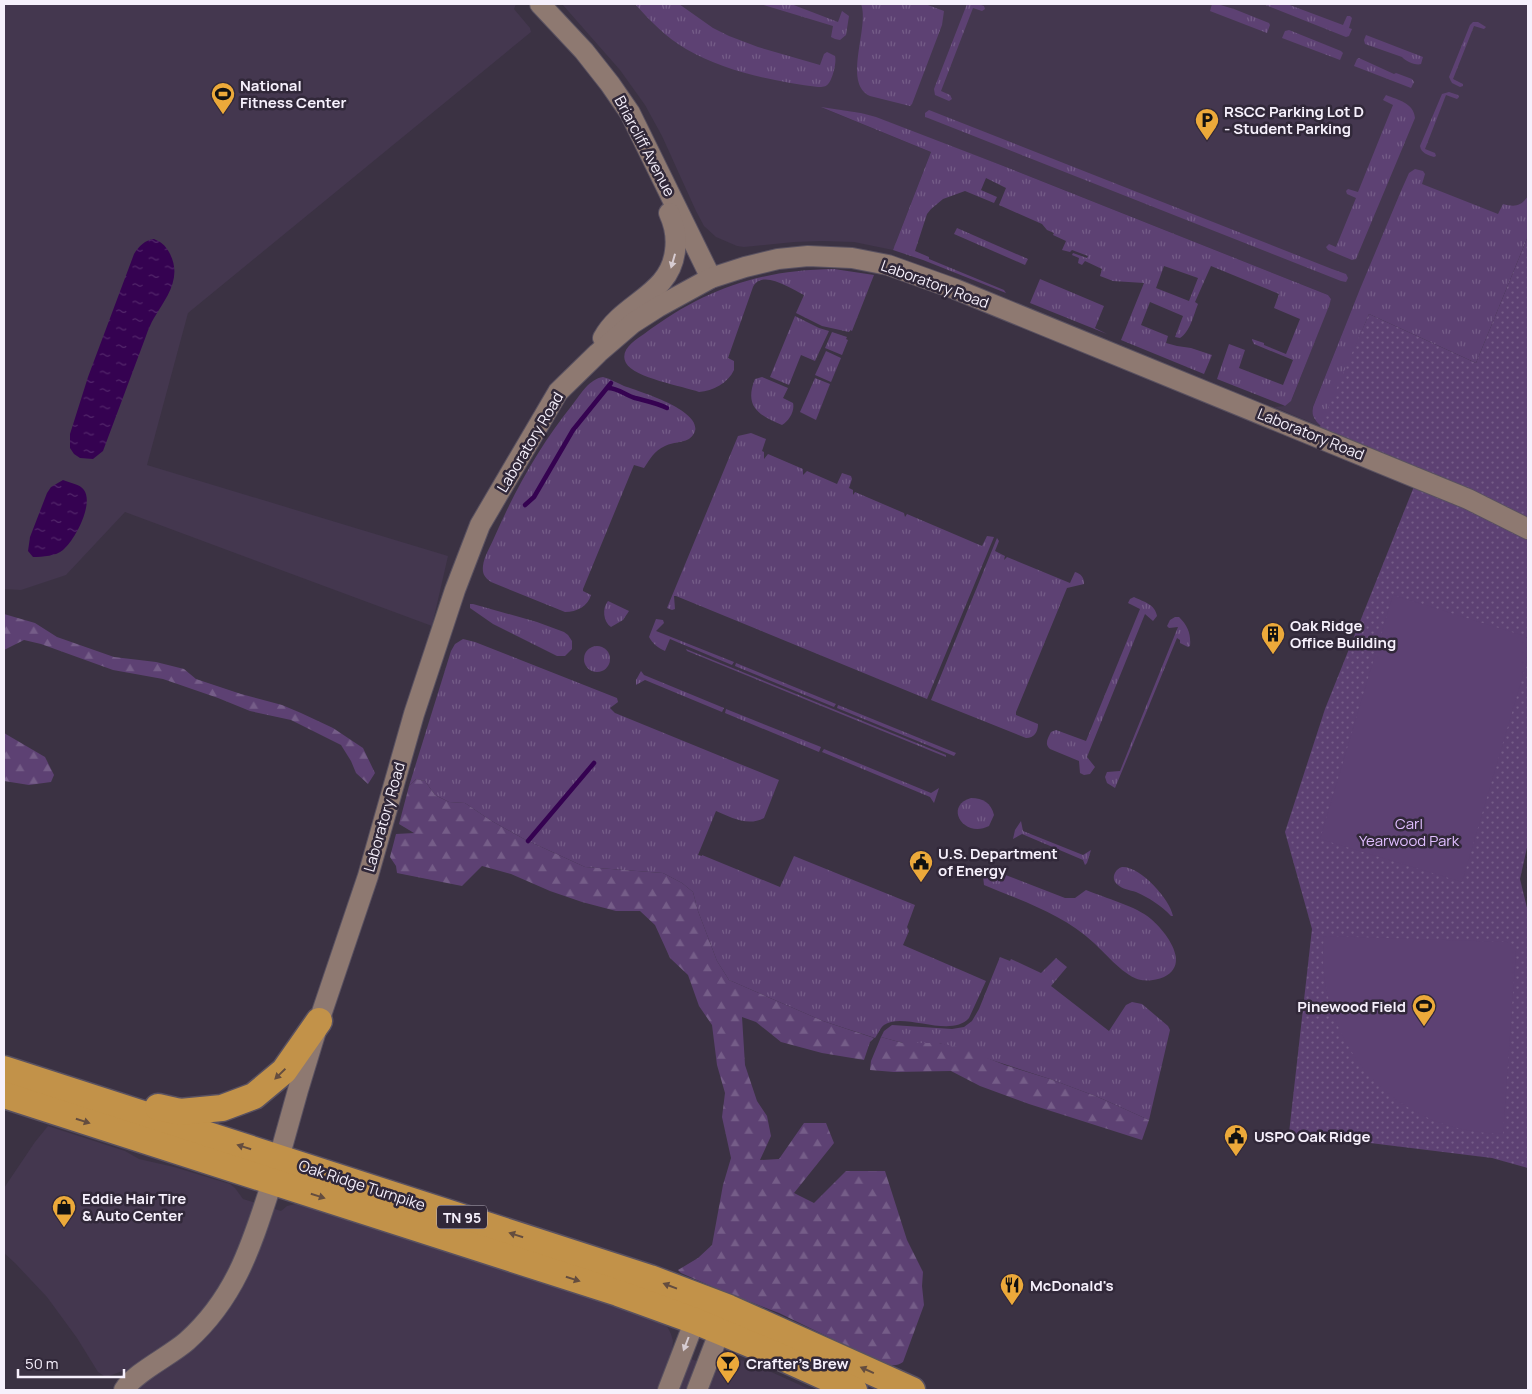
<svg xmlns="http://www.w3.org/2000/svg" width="1532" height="1394" font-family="Manrope,sans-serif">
<defs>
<pattern id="grass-tufts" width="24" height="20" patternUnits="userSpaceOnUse" patternTransform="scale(1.25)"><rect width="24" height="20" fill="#5d4173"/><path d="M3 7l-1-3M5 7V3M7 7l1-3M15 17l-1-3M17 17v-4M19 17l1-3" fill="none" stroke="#755d88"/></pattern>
<pattern id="forest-firs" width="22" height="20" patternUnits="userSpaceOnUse" patternTransform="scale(1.25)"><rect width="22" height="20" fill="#5d4173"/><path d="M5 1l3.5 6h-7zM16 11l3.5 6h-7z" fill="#755d88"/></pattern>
<pattern id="park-dots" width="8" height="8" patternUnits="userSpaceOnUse" patternTransform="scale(1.25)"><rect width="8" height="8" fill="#5d4173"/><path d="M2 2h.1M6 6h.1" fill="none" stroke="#755d88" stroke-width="1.8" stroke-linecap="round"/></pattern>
<pattern id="water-ripples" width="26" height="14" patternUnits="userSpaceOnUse" patternTransform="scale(1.25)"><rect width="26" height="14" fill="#350251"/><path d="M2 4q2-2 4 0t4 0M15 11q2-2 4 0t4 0" fill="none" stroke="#53276b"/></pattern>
</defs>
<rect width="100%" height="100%" fill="#3b3243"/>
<g fill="#44374f">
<polygon points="4,4 516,4 514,9 530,28 531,32 188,313 147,465 448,556 432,626 125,512 66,575 21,590 4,589"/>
<polygon points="562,4 1528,4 1528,236 1353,307 1312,409 1314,419 1322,427 1274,407 1285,406 1292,399 1331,299 1328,295 1006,167 861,113 823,108 931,152 893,250 854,242 821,241 794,242 744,247 737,246 716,237 704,226 696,211 662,136 645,105 620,70"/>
<polygon points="48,1126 125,1151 139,1159 174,1167 230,1184 235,1188 243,1199 281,1211 287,1206 299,1203 571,1289 661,1321 668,1328 671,1334 673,1341 672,1353 700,1362 716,1371 727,1361 740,1360 747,1361 811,1390 139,1390 140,1388 125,1370 109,1376 104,1376 98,1372 77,1338 47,1297 15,1263 4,1253 4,1188 35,1142"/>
</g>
<g fill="url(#grass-tufts)" fill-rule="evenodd">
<path d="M635 4H679L713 28 729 36 758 47 820 65 824 54 827 52 835 56C837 62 832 82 827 85 825 87 820 87 818 87 775 82 724 71 686 49 667 38 650 21 635 4Z"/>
<polygon points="760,4 791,4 838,22 842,11 849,16 846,35 840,40 835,39 831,37 833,26"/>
<path d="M861 4H925L944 11 942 25 912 104 910 106 870 96C842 83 870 27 861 4Z"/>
<polygon points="967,4 978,4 984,6 985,9 982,11 973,8 941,91 950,95 952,99 949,101 935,95 934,89"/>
<polygon points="1212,4 1217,4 1234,9 1269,23 1270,25 1267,33 1210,11"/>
<polygon points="1263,4 1287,4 1343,25 1347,16 1350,16 1352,18 1349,28 1352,29 1349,36 1346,37"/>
<polygon points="1473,22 1478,22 1486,27 1484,29 1474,26 1453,79 1463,84 1463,86 1460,87 1452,83 1449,77 1470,25"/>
<polygon points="1289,30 1341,51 1343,53 1340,60 1282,38 1285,31"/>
<path d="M1366 35 1423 57 1421 64C1416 66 1405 61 1402 57L1365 44 1364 40Z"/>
<polygon points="1359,58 1394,74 1396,73 1412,79 1414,82 1411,88 1354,66 1357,59"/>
<path d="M1449 92 1458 95 1459 97 1457 99 1446 95 1425 149 1435 153 1436 156 1434 157C1428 155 1421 153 1420 146L1442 94Z"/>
<path d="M1386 95C1398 100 1414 103 1415 118L1356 259 1352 260 1328 250 1326 247 1329 244 1336 247 1356 198 1347 194 1346 191 1348 189 1358 192 1393 105 1383 100Z"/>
<path d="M821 107 861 113 876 117 1006 167 1328 295 1331 299 1329 306 1291 401 1285 406 1283 405 1217 379 1229 344 1245 350 1239 368 1283 385 1293 360 1254 344 1252 340V339L1264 343V345L1286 354 1300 319 1274 308 1279 294 1211 266 1195 302 1198 304C1194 314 1190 332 1180 338L1175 337 1183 316 1150 302 1141 325 1168 336 1166 343 1177 346 1191 348 1212 355 1204 374 1121 340 1144 283 1113 281 1100 276 1102 269 1085 261 1082 265 1078 263 1079 258 1072 255 1073 253 1087 258 1088 256 1072 250 1070 252 1062 250 1066 241 1053 235 1054 233 1047 230 1042 224 999 205 1006 188 986 178 981 190 997 197 994 203 965 191 943 199 931 209 927 214 915 251 929 257V259L1004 290 1006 293 923 260 893 250 931 152ZM1164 266 1198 278 1189 301 1156 288Z"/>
<polygon points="929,110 1332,269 1346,274 1348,278 1346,282 1341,281 928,118 925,117 925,113"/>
<path d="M1415 169 1423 171 1425 174 1422 184 1498 214 1503 204C1514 207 1521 207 1528 196V236L1476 363 1369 314 1322 427C1315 421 1311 416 1313 407L1360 289 1401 191 1409 173Z"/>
<polygon points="957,228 1028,259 1025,265 954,234"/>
<path d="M834 269 874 275 852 331 850 330 849 332 822 326 796 313 804 295C790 288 762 269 753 287L728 358 734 361V370C728 383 713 391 699 392 683 386 634 378 626 363 619 350 635 340 644 334 704 289 759 270 834 269Z"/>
<polygon points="1040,279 1104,306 1095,328 1107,334 1030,303"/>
<polygon points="795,316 819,328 829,331 815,361 801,355 789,385 770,377"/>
<polygon points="832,332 847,337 846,339 848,340 842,355 825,348"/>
<polygon points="826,351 841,358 831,382 815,375"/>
<path d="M603 377C611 379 617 383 624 386 638 391 709 412 693 435 687 444 674 441 665 446 654 451 650 459 644 468L634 465 583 589V591L591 595C588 606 577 612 565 612L491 582C485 578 482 574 483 566 484 557 490 547 494 538 515 490 540 445 573 404 581 394 589 379 603 377Z"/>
<path d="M762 377 788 388 783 398 793 403C795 411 789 421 782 425 758 415 744 406 755 379Z"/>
<polygon points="815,378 830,384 816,420 800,412"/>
<polygon points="751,433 766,439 762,451 764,452 764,459 768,454 803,469 803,475 807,471 837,484 842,473 851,476 852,479 849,488 853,490 853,495 855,492 904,513 905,517 907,514 982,546 987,536 994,537 927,699 676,596 674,596 675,609 672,610 667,608 738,436"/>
<path d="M997 538 999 541 995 551 1005 556 1004 560 1007 557 1070 583 1075 572C1081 574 1084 577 1084 584L1067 588 1016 712V715L1038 724C1038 732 1034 738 1026 738L931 700Z"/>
<path d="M1134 597C1144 602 1155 604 1157 616L1153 621 1145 614 1087 757 1095 767 1090 774 1084 775 1080 773 1079 761 1050 749C1044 744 1048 738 1051 732L1056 730 1086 741 1140 609 1128 603 1130 599Z"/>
<path d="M608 601 629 611 623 620 611 627C603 622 602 608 608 601Z"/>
<polygon points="470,604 473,604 537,622 564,632 568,635 572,641 572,649 565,656 557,656 493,624 470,608"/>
<path d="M1175 617H1179C1188 626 1191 634 1190 646L1188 647 1180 643V640L1177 638 1115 788 1107 783 1105 777 1107 772 1120 771 1178 627 1169 628 1167 626 1170 620Z"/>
<path d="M656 619 663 620 664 623 656 631 734 662 732 665 670 639 665 651C658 648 653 644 649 637Z"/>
<path d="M463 639 475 642 617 698 618 702 610 708 615 713 779 780 764 818C747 827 731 817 716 811L698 855 702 856V855L780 887 794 856 915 905 907 927 909 931 903 945 986 981 969 1018C950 1039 903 1011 884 1025 880 1028 878 1034 875 1038L823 1021 729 980 717 961 698 911 693 892 682 883 663 873 585 867 524 839 490 820 465 803 449 802 435 795 425 781 416 779 409 786 451 651 455 644Z"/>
<circle cx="597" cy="659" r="13"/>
<polygon points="686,649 946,755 946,757 687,651"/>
<polygon points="736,663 836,704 834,707 735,666"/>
<polygon points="641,671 644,675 724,708 722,712 645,680 636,685 636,680"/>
<polygon points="838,705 956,753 954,756 837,708"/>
<polygon points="726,709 821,747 819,752 725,713"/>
<polygon points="824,749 931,793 939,788 934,803 930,797 822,752"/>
<path d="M971 798C983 798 991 803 994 815L989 826C964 839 943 806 971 798Z"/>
<polygon points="1021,821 1023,831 1083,855 1091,850 1087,863 1085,865 1083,860 1022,834 1013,839 1015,830"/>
<path d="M1122 867C1140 866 1170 899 1173 916H1171C1161 905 1149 898 1136 892 1130 890 1122 889 1118 885 1110 879 1115 869 1122 867Z"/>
<path d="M990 869 1065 898H1075L1086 890C1105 898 1136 906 1151 919 1166 932 1191 964 1164 977 1157 980 1149 981 1141 980 1125 977 1106 954 1094 943 1063 914 1022 901 984 885L983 876Z"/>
<polygon points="1000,957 1010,961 1011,959 1041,973 1056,958 1067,967 1051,986 1109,1031 1126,1005 1132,1002 1142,1004 1168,1026 1170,1030 1149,1120 1098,1097 1050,1079 939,1043 903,1043 881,1037 884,1031 892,1025 952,1029 964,1027 972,1021 979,1009"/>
</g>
<g fill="url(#forest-firs)">
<polygon points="4,614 35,623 57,637 114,657 156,662 184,669 196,679 241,694 282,705 301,713 333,728 363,748 375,773 368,784 356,773 351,761 341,745 291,720 250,711 218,698 163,679 113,670 41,644 24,640 4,650"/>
<polygon points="4,733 45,757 54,775 51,782 29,785 4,781"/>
<path d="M416 779 425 781 435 795 449 802 465 803 490 820 524 839 585 867 663 873 682 883 693 892 698 911 717 961 729 980 823 1021 874 1038 870 1042 864 1060 822 1053 781 1042 756 1022 742 1017 745 1065 757 1101 767 1116 771 1136 760 1160 779 1159 804 1123H826L834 1143 794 1193 814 1203 846 1171H885L907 1240 923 1272 922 1286 924 1305 903 1362C896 1367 890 1365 882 1363L779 1313 722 1291 681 1273 678 1270 698 1258 712 1245 723 1185 731 1158 722 1117 725 1093 717 1065 712 1025 699 1006 688 975 670 958 655 925 640 911H616L582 902 550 891 511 874 482 866 462 886 397 873 396 866 390 857 396 834 414 833 399 824 409 786Z"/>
<polygon points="881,1037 903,1043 939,1043 962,1048 1005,1065 1050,1079 1098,1097 1149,1120 1142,1140 1029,1104 980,1086 951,1071 894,1072 870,1070 871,1061"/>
</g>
<polygon fill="url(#park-dots)" points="1528,236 1528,843 1520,879 1528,912 1528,1168 1492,1158 1289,1133 1312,929 1285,832 1325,709 1417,479 1316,436 1369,314 1476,363"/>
<g fill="#5d4173">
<polygon points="1393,595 1528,637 1528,658 1462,882 1320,839"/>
<path d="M1324 936 1507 942 1516 951 1503 1134C1475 1133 1447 1128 1422 1115 1356 1083 1316 1009 1324 936Z"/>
</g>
<g fill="url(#water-ripples)">
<path d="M154 239C161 242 165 245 169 252 183 277 167 297 154 318 151 323 148 330 146 336L103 451 93 459 80 458 74 454 70 448V434L88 377 134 254C139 246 145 240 154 239Z"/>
<path d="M63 480C70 483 80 484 84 490 94 504 75 540 63 550 56 556 43 557 33 557L28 551 30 537 47 493 51 487Z"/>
</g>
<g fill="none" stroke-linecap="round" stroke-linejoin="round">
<g stroke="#350251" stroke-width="4.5">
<path d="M608 388C617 388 626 395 635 398 646 401 657 403 667 408"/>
<polyline points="525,505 534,497 573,430 611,383"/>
<polyline points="528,841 594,763"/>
</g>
<g stroke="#595160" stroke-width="22">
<g id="secondary">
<polyline points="540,4 584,51 610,84 630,113 711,278"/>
<path d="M603 338C623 302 670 295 675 251 677 237 675 226 669 213"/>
<polyline points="279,1158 298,1090 319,1021 368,876 414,714 455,590 480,525 558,392 598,353 633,323 658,307 711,278 745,267 778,259 808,256 852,258 888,265 955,289 1468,499 1528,529"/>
<path d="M124 1390C134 1373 170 1356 187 1341 237 1296 252 1243 272 1182"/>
<polyline points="668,1390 700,1307"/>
<polyline points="697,1390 724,1320"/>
</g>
</g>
<g stroke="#595160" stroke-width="29">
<g id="highway">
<polyline points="4,1069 650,1278 729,1308 912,1390"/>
<polyline points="4,1095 618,1293 695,1321 783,1358 854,1390"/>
<polyline points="158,1107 180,1112 222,1108 254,1096 284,1071 319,1021"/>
</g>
</g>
<use href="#secondary" stroke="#8e7971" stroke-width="20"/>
<use href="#highway" stroke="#c29249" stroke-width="26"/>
</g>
<defs><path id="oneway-solid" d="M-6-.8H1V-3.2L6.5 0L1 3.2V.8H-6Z" transform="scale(1.25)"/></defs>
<g fill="#d7ccd2">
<use href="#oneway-solid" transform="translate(673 261) rotate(106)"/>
<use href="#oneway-solid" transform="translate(686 1344) rotate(111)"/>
</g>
<g fill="#644d3f">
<use href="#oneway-solid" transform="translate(280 1074) rotate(136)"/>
<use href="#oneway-solid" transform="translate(83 1121) rotate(18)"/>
<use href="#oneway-solid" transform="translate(244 1147) rotate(-162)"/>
<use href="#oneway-solid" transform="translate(318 1196) rotate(17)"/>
<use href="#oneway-solid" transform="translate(516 1235) rotate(-162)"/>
<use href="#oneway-solid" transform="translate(573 1279) rotate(18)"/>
<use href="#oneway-solid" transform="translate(670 1286) rotate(-159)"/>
<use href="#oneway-solid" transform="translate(867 1370) rotate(-156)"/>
</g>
<defs>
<g id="stadium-pin" transform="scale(1.25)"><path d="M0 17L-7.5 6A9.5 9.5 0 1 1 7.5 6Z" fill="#eca93a" stroke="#312839"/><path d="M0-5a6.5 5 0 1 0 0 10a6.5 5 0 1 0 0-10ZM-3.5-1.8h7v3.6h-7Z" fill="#111"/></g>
<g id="parking-pin" transform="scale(1.25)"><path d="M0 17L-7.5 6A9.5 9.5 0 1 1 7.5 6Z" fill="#eca93a" stroke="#312839"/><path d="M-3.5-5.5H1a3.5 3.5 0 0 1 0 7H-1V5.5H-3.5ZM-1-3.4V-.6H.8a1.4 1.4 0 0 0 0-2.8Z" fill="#111"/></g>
<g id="building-pin" transform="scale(1.25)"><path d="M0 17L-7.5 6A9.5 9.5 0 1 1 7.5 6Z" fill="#eca93a" stroke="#312839"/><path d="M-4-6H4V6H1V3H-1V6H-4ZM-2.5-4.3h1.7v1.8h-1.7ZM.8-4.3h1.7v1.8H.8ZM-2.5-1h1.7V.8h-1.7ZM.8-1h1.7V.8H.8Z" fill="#111"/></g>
<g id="civic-pin" transform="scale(1.25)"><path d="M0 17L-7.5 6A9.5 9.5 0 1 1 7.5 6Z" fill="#eca93a" stroke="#312839"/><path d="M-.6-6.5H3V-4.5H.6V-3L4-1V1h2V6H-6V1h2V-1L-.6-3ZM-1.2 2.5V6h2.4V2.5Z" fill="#111"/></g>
<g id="shop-pin" transform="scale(1.25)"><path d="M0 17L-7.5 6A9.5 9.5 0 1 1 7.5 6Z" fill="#eca93a" stroke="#312839"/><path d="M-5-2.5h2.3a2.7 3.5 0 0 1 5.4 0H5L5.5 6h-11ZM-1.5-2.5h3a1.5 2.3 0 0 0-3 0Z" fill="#111"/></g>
<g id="restaurant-pin" transform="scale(1.25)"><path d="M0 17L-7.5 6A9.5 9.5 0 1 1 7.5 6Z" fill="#eca93a" stroke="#312839"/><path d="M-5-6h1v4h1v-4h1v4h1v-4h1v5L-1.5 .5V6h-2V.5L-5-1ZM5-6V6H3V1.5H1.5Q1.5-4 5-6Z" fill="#111"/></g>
<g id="bar-pin" transform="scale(1.25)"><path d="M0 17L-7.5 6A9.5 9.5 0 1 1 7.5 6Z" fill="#eca93a" stroke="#312839"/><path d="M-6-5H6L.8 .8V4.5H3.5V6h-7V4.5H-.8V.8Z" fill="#111"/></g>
</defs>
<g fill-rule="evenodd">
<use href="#stadium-pin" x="223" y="94"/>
<use href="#parking-pin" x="1207" y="120"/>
<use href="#building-pin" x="1273" y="634"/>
<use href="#civic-pin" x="921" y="862"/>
<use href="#stadium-pin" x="1424" y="1006"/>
<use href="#civic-pin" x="1236" y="1136"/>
<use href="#shop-pin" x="64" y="1207"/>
<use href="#restaurant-pin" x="1012" y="1285"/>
<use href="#bar-pin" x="728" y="1363"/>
</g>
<g text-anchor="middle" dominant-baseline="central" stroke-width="5" stroke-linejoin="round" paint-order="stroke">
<rect fill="#312839" stroke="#bbb4c2" stroke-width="1" x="437" y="1205.5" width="50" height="23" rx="4"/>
<g font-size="14" font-weight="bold" fill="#f6f0fc">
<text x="462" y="1217">TN 95</text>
</g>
<g font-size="15" font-weight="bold" fill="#f6f0fc" stroke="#312839" text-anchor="start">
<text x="240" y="85">National<tspan x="240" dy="17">Fitness Center</tspan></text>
<text x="1224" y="111">RSCC Parking Lot D<tspan x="1224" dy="17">- Student Parking</tspan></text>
<text x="1290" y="625">Oak Ridge<tspan x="1290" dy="17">Office Building</tspan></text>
<text x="938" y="853">U.S. Department<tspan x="938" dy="17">of Energy</tspan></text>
<text x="1406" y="1006" text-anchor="end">Pinewood Field</text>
<text x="1254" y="1136">USPO Oak Ridge</text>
<text x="82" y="1198">Eddie Hair Tire<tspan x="82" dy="17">&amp; Auto Center</tspan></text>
<text x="1030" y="1285">McDonald's</text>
<text x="746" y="1363">Crafter's Brew</text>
</g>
<g font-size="15" fill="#f6f0fc" stroke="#312839">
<text transform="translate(645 146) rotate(62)">Briarcliff Avenue</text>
<text transform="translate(935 284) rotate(20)">Laboratory Road</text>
<text transform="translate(1311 434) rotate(22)">Laboratory Road</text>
<text transform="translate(530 442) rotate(-59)">Laboratory Road</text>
<text transform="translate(384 817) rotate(-74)">Laboratory Road</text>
<text transform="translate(362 1185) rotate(18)">Oak Ridge Turnpike</text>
</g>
<g font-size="15" fill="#e0beff" stroke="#312839">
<text x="1409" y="823">Carl<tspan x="1409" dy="17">Yearwood Park</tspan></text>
</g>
</g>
<rect width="1532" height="1394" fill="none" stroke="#f6f0fc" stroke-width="10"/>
<path d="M18 1369v8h106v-8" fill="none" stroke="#f6f0fc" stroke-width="2.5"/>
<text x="25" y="1369" font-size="15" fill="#f6f0fc" stroke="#312839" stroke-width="4" paint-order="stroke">50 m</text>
</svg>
